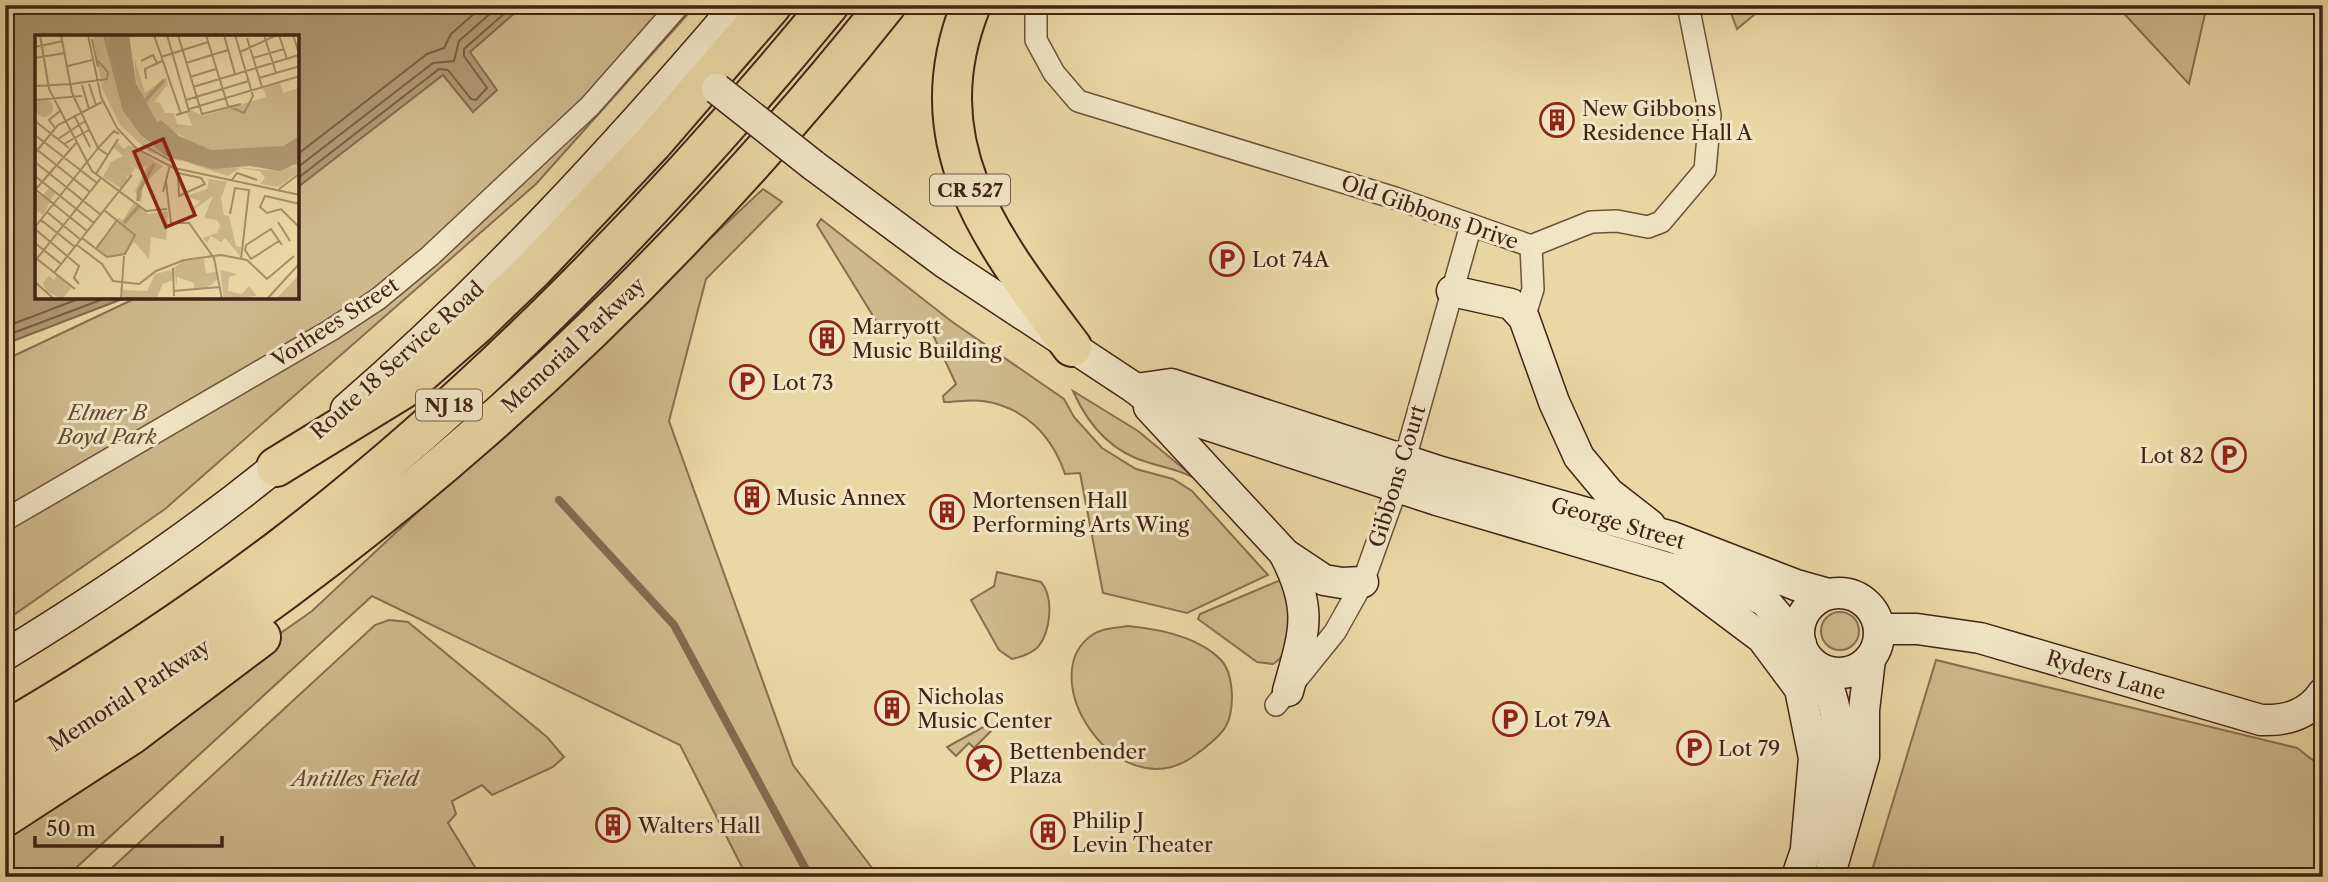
<svg xmlns="http://www.w3.org/2000/svg" width="2328" height="882" font-family="'Libre Caslon Text',serif">
<rect width="100%" height="100%" fill="#e9d7a5"/>
<filter id="stains"><feTurbulence type="fractalNoise" baseFrequency=".00286" numOctaves="4"/><feColorMatrix values="0 0 0 0 .2 0 0 0 0 .09 0 0 0 0 .02 0 0 0 .5 -.17"/></filter>
<radialGradient id="worn" r=".72"><stop offset=".6" stop-color="#630" stop-opacity="0"/><stop offset="1" stop-color="#630" stop-opacity=".3"/></radialGradient>
<g fill="#cdb98d" stroke="#886e51" stroke-width="2">
<polygon points="497,5 696,5 536,184 165,509 5,621 5,360 136,298 298,298 298,178"/>
<polygon points="1728,5 1766,5 1737,29"/>
<polygon points="2116,5 2207,5 2189,84"/>
<polygon points="763,189 782,202 706,279 669,421 793,765 879,877 747,877 680,745 372,596 66,877 5,877 5,827 312,611"/>
<path d="M821 219 951 321 1064 399 1074 417 1102 448 1136 469 1173 479 1192 491 1268 575 1187 613 1103 593 1080 473 1065 474C1052 436 1025 407 983 401 970 399 957 402 944 402L943 396 956 384 927 322 906 331 901 323 883 332 817 225Z"/>
<path d="M1073 391 1138 431 1196 479C1181 470 1166 468 1150 463 1112 453 1088 425 1073 391Z"/>
<path d="M997 572 1041 582C1054 597 1051 631 1038 647 1031 654 1021 657 1012 659L999 650 971 600 994 586Z"/>
<path d="M1283 579C1289 603 1300 648 1273 664L1257 662 1198 619 1200 614Z"/>
<circle cx="1840" cy="631" r="19"/>
<polygon points="389,620 408,622 547,737 564,757 553,767 492,795 482,785 452,801 456,814 448,823 481,877 102,877 375,625"/>
<path d="M1128 626C1159 629 1198 636 1221 660 1234 674 1235 709 1226 726 1220 737 1201 751 1191 758 1116 807 1032 677 1092 635 1102 628 1116 628 1128 626Z"/>
<polygon points="1936,660 2297,748 2323,768 2323,877 1870,877"/>
<polygon points="989,724 992,730 974,748 969,743 956,756 947,747"/>
</g>
<polygon fill="#b09a74" stroke="#846b4e" stroke-width="2" points="5,5 524,5 470,52 497,90 473,112 443,75 298,187 298,37 37,37 37,298 125,298 5,344"/>
<g fill="none" stroke-linecap="round" stroke-linejoin="round">
<g stroke="#795f44" stroke-width="2">
<polyline points="298,154 427,54 444,48 451,34 484,5"/>
<polyline points="298,167 433,63 454,61 459,41 500,5"/>
<polyline points="298,178 439,69 448,70 471,99 476,100 487,88 464,56 464,49 514,5"/>
<polyline points="5,327 81,298"/>
<polyline points="5,336 106,298"/>
</g>
<polyline stroke="#846b4e" stroke-width="8" points="559,500 674,625 810,877"/>
<g stroke="#6c5139" stroke-width="24">
<g id="street">
<polyline points="1036,5 1036,40 1054,73 1078,101 1395,198 1531,246 1591,222 1617,221 1648,227 1661,222 1705,170 1710,115 1688,5"/>
<polyline points="1524,318 1533,289 1531,246"/>
<polyline points="5,520 331,330 378,299 430,256 527,165 590,106 679,5"/>
<polyline points="1276,705 1335,632 1363,582 1397,487 1471,225"/>
</g>
</g>
<g stroke="#422415" stroke-width="33">
<g id="secondary">
<polyline points="813,165 945,263 1136,389 1162,410 1437,500 1668,568 1716,577 1765,601 1801,644"/>
<polyline points="1452,291 1511,304 1524,318 1554,402 1579,457 1609,493 1650,525"/>
<polyline points="1136,389 1171,384 1441,472 1672,537 1796,585 1828,594"/>
<polyline points="1149,407 1285,554 1324,580 1342,583 1363,582"/>
<path d="M346 409C488 286 615 148 737 5"/>
<path d="M1285 555C1314 611 1304 633 1288 691"/>
<polyline points="1674,572 1762,638 1800,689 1814,758 1806,848"/>
<circle cx="1839" cy="633" r="40"/>
<path d="M1879 629H1917L1980 638 2261 720C2286 721 2308 715 2323 693"/>
<path d="M5 655C105 594 201 529 291 454"/>
<path d="M1797 877C1820 802 1862 745 1819 668"/>
<polyline points="1829,877 1864,757 1864,710 1870,659"/>
</g>
</g>
<g stroke="#422415" stroke-width="42">
<g id="highway">
<path d="M971 5C915 145 993 242 1072 347"/>
<polyline points="276,467 403,389 476,325 534,269 652,144 772,5"/>
<path d="M5 731C101 675 194 614 282 547 481 395 671 198 829 5"/>
<path d="M5 774C345 578 643 311 886 5"/>
<polyline points="5,817 131,735 261,637"/>
</g>
</g>
<use href="#street" stroke="#f1e5c4" stroke-width="21"/>
<use href="#secondary" stroke="#f1e5c4" stroke-width="30"/>
<use href="#highway" stroke="#e9d7a5" stroke-width="38"/>
<g stroke="#422415" stroke-width="33" stroke-linecap="butt">
<polyline id="secondary-bridge" points="717,89 813,165"/>
</g>
<use href="#secondary-bridge" stroke="#f1e5c4" stroke-width="30"/>
</g>
<defs>
<g id="building-ring" transform="scale(1.75)"><circle r="9.5" fill="#f1e5c4" stroke="#8f2418" stroke-width="1.5"/><path d="M-4-6H4V6H1V3H-1V6H-4ZM-2.5-4.3h1.7v1.8h-1.7ZM.8-4.3h1.7v1.8H.8ZM-2.5-1h1.7V.8h-1.7ZM.8-1h1.7V.8H.8Z" fill="#8f2418"/></g>
<g id="parking-ring" transform="scale(1.75)"><circle r="9.5" fill="#f1e5c4" stroke="#8f2418" stroke-width="1.5"/><path d="M-3.5-5.5H1a3.5 3.5 0 0 1 0 7H-1V5.5H-3.5ZM-1-3.4V-.6H.8a1.4 1.4 0 0 0 0-2.8Z" fill="#8f2418"/></g>
<g id="sight-ring" transform="scale(1.75)"><circle r="9.5" fill="#f1e5c4" stroke="#8f2418" stroke-width="1.5"/><path d="M0-6L1.8-2.2L6-1.7L2.9 1.2L3.7 5.4L0 3.3L-3.7 5.4L-2.9 1.2L-6-1.7L-1.8-2.2Z" fill="#8f2418"/></g>
</defs>
<g fill-rule="evenodd">
<use href="#building-ring" x="1557" y="120"/>
<use href="#parking-ring" x="1227" y="259"/>
<use href="#building-ring" x="827" y="338"/>
<use href="#parking-ring" x="747" y="382"/>
<use href="#parking-ring" x="2229" y="455"/>
<use href="#building-ring" x="752" y="497"/>
<use href="#building-ring" x="947" y="512"/>
<use href="#building-ring" x="892" y="708"/>
<use href="#parking-ring" x="1510" y="719"/>
<use href="#parking-ring" x="1694" y="748"/>
<use href="#sight-ring" x="984" y="763"/>
<use href="#building-ring" x="613" y="825"/>
<use href="#building-ring" x="1048" y="832"/>
</g>
<g text-anchor="middle" dominant-baseline="central" stroke-width="6" stroke-linejoin="round" paint-order="stroke">
<g fill="#f1e5c4" stroke="#765e4a" stroke-width="2">
<rect x="930" y="174.5" width="80" height="31" rx="5"/>
<rect x="416" y="389.5" width="66" height="31" rx="5"/>
</g>
<g font-size="19" font-weight="bold" fill="#422415">
<text x="970" y="190">CR 527</text>
<text x="449" y="405">NJ 18</text>
</g>
<g font-size="21" fill="#422415" stroke="#f1e5c4" text-anchor="start">
<text x="1582" y="108">New Gibbons<tspan x="1582" dy="24">Residence Hall A</tspan></text>
<text x="1252" y="259">Lot 74A</text>
<text x="852" y="326">Marryott<tspan x="852" dy="24">Music Building</tspan></text>
<text x="772" y="382">Lot 73</text>
<text x="2204" y="455" text-anchor="end">Lot 82</text>
<text x="776" y="497">Music Annex</text>
<text x="972" y="500">Mortensen Hall<tspan x="972" dy="24">Performing Arts Wing</tspan></text>
<text x="917" y="696">Nicholas<tspan x="917" dy="24">Music Center</tspan></text>
<text x="1534" y="719">Lot 79A</text>
<text x="1718" y="748">Lot 79</text>
<text x="1009" y="751">Bettenbender<tspan x="1009" dy="24">Plaza</tspan></text>
<text x="1072" y="820">Philip J<tspan x="1072" dy="24">Levin Theater</tspan></text>
<text x="638" y="825">Walters Hall</text>
</g>
<g font-size="21" fill="#422415" stroke="#f1e5c4">
<text transform="translate(1430 212) rotate(19)">Old Gibbons Drive</text>
<text transform="translate(335 322) rotate(-33)">Vorhees Street</text>
<text transform="translate(573 345) rotate(-43)">Memorial Parkway</text>
<text transform="translate(397 360) rotate(-42)">Route 18 Service Road</text>
<text transform="translate(1397 476) rotate(-73)">Gibbons Court</text>
<text transform="translate(1618 523) rotate(16)">George Street</text>
<text transform="translate(2106 675) rotate(17)">Ryders Lane</text>
<text transform="translate(129 695) rotate(-33)">Memorial Parkway</text>
</g>
<g font-size="21" font-style="italic" fill="#654933" stroke="#f1e5c4">
<text x="107" y="412">Elmer B<tspan x="107" dy="24">Boyd Park</tspan></text>
<text x="355" y="778">Antilles Field</text>
</g>
</g>
<g transform="translate(35 35)">
<rect width="264" height="264" fill="#e9d7a5"/>
<path d="M58 0H72L91 69 113 107 148 127 114 117 85 90 67 53ZM99 22 110 58 131 42 133 49 119 67 125 68 130 78H139L142 89 158 91 152 79 156 75 168 81 231 62 228 53 245 48 248 58 264 53V101L248 111 232 113 176 115 157 107 122 87 114 77 101 45ZM0 73a9 9 0 1 1 18 0a9 9 0 1 1-18 0ZM82 107 89 114 94 110 128 131 108 150 106 168 100 156 113 129 104 135 91 126 100 133 94 143 89 138 93 144 86 153 68 142 76 127 88 121 78 112ZM264 126V137L243 152 225 149 230 143 225 136 205 133 193 141 153 128 232 135 259 132ZM174 144 192 147 186 163 189 180 194 181 201 211 206 212 205 221 190 203 186 207 176 201 172 208 168 203 182 198 185 191 182 185 169 183 178 161 155 177 165 166 151 161 172 154ZM14 153 20 158 8 180 0 174V157L7 161ZM99 168 113 179 133 176 131 205 116 202 114 224 99 207 88 220 71 222 61 211 84 183 88 185ZM169 224 171 238 182 237 183 244 175 251 159 255V248L142 242V253L139 233 149 225ZM137 235 138 245 128 249 122 262 87 264 88 255 112 256 120 239ZM185 235 202 239 194 242 193 256 207 259 214 251 222 261 189 264ZM264 239V264H241L260 244ZM14 241 19 245 22 241 37 252 27 264 11 256 8 248Z" fill="#cdb98d"/>
<path d="M68 0H71L74 10 72 0H94L101 48 122 87 126 85 144 101 176 115 248 111 264 101V128L245 136 215 131 178 134 131 121 105 99 88 76Z" fill="#b09a74"/>
<path fill="none" stroke="#b09a74" stroke-width="3.5" d="M110 66 129 45M103 166 104 156 119 129M89 188 104 171"/>
<path fill="none" stroke="#a68f6b" stroke-width="2" d="M5 0 14 54 57 136 111 176 132 174M26 0 37 58 63 113 73 120M53 0 66 62 82 93 102 114 139 133 265 160M119 0 146 79M132 0 154 76 141 80M143 0 167 79 206 69M171 0 193 71 209 78 218 61 200 0M189 0 200 39M229 0 241 38M244 0 252 24M258 0 265 21M212 3 227 52M57 4 63 32M0 12 28 6M205 17 242 0M126 22 173 7M0 23 30 18M218 23 249 14M106 26 118 20 122 28M151 28 193 15M33 31 57 25M155 42 181 34M224 43 265 31M111 44 110 34 127 26M36 49 72 44 73 37 63 26M54 49 61 70M47 50 54 74M0 51 36 49M158 52 264 20M0 65 47 61M151 65 214 46M154 74 265 41M39 80 55 112M0 86 34 113M20 93 14 85 25 76M0 100 62 148M23 104 50 86M29 109 54 95M108 110 136 126M0 113 55 157M63 113 79 96 84 99M0 118 23 90 67 67M0 127 66 180M143 138 166 143 170 149 144 161ZM61 139 83 104M0 141 59 188M197 145 202 138 222 145M131 147 136 188H154L179 223 187 264M0 154 52 196M244 154 264 139M0 155 41 108M128 157 135 130M265 169 230 161 225 172 232 178 246 174 265 193M12 177 46 205M195 179 200 153 214 155 206 224M6 185 40 212M243 187 255 206M0 192 64 112M0 194 44 231 39 243 44 249M47 203 72 222 90 219 100 200 69 175M244 206 216 224 210 215 211 210 236 194 247 210M0 208 26 229M42 210 67 229 78 246 104 249 121 236 149 225 186 220 212 225 232 244 259 221M61 214 82 185M2 224 40 254M0 226 66 143M138 233 139 261M19 238 97 140M0 247 19 264M138 256 185 252M86 264 89 221M232 264 265 228"/>
<path fill="#8f2418" fill-opacity="0.15" stroke="#8f2418" stroke-width="3.5" d="M128 104 160 180 131 192 99 117Z"/>
<rect width="264" height="264" fill="none" stroke="#422415" stroke-width="3.5"/>
</g>
<rect width="2328" height="882" fill="none" stroke="#e9d7a5" stroke-width="28"/>
<rect x="7" y="7" width="2314" height="868" fill="none" stroke="#422415" stroke-width="3.5"/>
<rect x="14" y="14" width="2300" height="854" fill="none" stroke="#422415" stroke-width="2"/>
<path d="M35 836v10h187v-10" fill="none" stroke="#422415" stroke-width="3.5"/>
<text x="46" y="836" font-size="21" fill="#422415" stroke="#f1e5c4" stroke-width="5" paint-order="stroke">50 m</text>
<rect width="100%" height="100%" filter="url(#stains)"/>
<rect width="100%" height="100%" fill="url(#worn)"/>
</svg>
